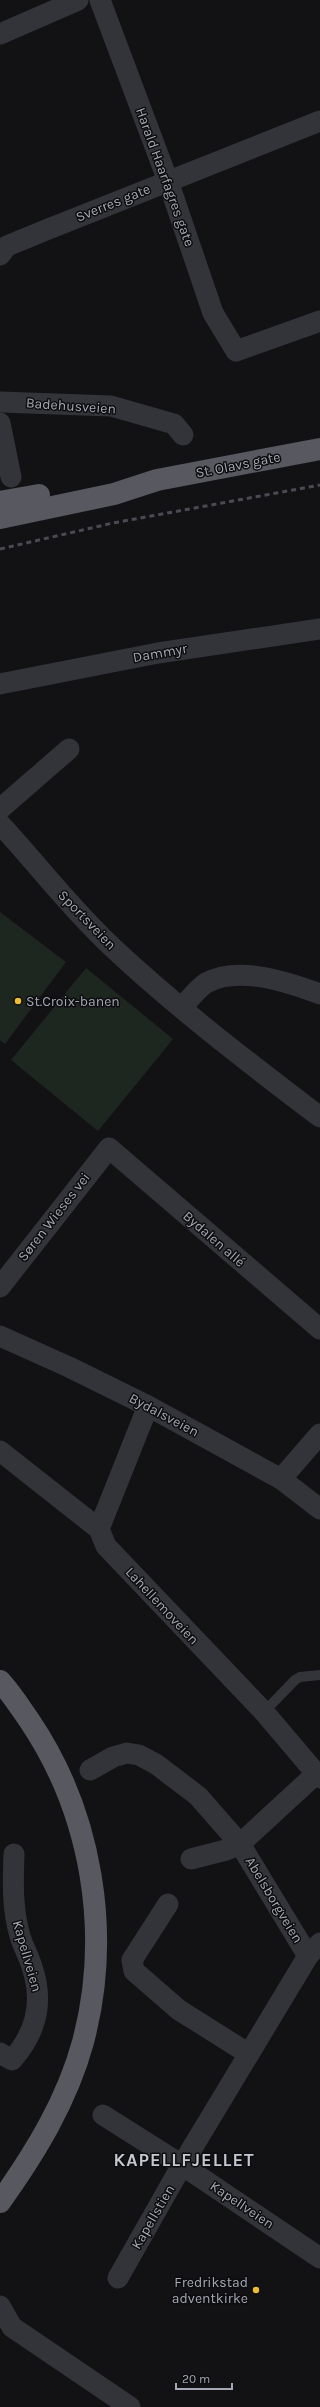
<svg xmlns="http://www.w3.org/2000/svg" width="320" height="2407" font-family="Karla,sans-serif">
<rect width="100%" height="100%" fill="#121214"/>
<g fill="#1e2620">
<polygon points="0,912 66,962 5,1044 0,1040"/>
<polygon points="86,968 173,1039 98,1131 11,1060"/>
</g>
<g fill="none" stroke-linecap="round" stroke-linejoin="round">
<polyline stroke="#333439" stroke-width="10" points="264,1712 295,1680 300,1677 320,1675"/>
<g stroke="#333439" stroke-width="21">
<polyline points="100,0 168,181 213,313 236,351 320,321"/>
<polyline points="0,34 78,0"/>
<polyline points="0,255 7,246 46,230 320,121"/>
<polyline points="0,402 111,406 174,424 183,435"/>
<polyline points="0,423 11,477"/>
<polyline points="0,684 158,653 320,629"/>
<polyline points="0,809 69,749"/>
<path d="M0 824C38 865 71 909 112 947 177 1008 249 1063 320 1117"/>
<path d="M182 1007C189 1000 197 989 206 983 238 965 288 982 320 994"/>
<polyline points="0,1287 109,1148 320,1329"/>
<polyline points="0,1336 69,1367 148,1406 281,1479 320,1509"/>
<polyline points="148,1406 99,1529 106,1546 264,1712 320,1778"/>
<polyline points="0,1451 99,1529"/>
<polyline points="281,1479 320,1434"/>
<polyline points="90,1770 113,1757 127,1753 139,1755 156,1764 198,1796 240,1844 308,1956"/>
<polyline points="191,1859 226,1850 240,1844 317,1773"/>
<polyline points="168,1904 132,1960 134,1971 179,2010 249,2054"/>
<path d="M0 2053 12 2060C36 2033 44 2002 32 1967 29 1956 23 1947 20 1936 12 1909 13 1882 14 1854"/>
<polyline points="103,2115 182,2165 320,2258"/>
<polyline points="118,2278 182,2165 308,1956 320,1943"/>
<polyline points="0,2306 12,2327 130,2407"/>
</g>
<g stroke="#575860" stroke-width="22">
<polyline points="0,502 39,495"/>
<polyline points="0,518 114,494 157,480 320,449"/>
<path d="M0 1681C11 1693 20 1707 29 1720 92 1813 112 1933 83 2042 67 2101 35 2153 0 2202"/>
</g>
<polyline stroke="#4a4b52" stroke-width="3" stroke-dasharray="5 4" stroke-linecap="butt" points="0,549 113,523 320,485"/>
</g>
<g fill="#eebe30" stroke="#0d0d0f" stroke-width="1.5">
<circle cx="18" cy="1001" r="4"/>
<circle cx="256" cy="2290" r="4"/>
</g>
<g text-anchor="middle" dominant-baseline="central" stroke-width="3" stroke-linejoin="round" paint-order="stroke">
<g font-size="14" fill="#a4a7b4" stroke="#0d0d0f">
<text transform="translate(165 177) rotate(70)">Harald Haarfagres gate</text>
<text transform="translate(113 203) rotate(-22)">Sverres gate</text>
<text transform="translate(71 406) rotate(4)">Badehusveien</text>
<text transform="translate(238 465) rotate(-11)">St. Olavs gate</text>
<text transform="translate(160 653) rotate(-10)">Dammyr</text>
<text transform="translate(87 920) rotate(46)">Sportsveien</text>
<text transform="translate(54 1217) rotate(-52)">Søren Wieses vei</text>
<text transform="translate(214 1239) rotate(41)">Bydalen allé</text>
<text transform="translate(164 1415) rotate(28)">Bydalsveien</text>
<text transform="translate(162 1606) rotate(47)">Lahellemoveien</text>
<text transform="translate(274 1900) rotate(59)">Abelsborgveien</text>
<text transform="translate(27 1956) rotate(74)">Kapellveien</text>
<text transform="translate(242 2205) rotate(34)">Kapellveien</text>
<text transform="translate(153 2217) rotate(-60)">Kapellstien</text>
</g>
<g font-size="14" fill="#a4a7b4" stroke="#0d0d0f" text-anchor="start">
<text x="26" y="1001">St.Croix-banen</text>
<text x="248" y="2282" text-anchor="end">Fredrikstad<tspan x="248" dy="16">adventkirke</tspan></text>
</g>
<g font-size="18" font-weight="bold" letter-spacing="1" fill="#c5c7d0" stroke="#0d0d0f">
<text x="184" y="2160">KAPELLFJELLET</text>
</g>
</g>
<path d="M176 2383v6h56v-6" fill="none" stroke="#a4a7b4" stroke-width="2"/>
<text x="182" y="2383" font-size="12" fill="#a4a7b4" stroke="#0d0d0f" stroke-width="3" paint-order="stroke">20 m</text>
</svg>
